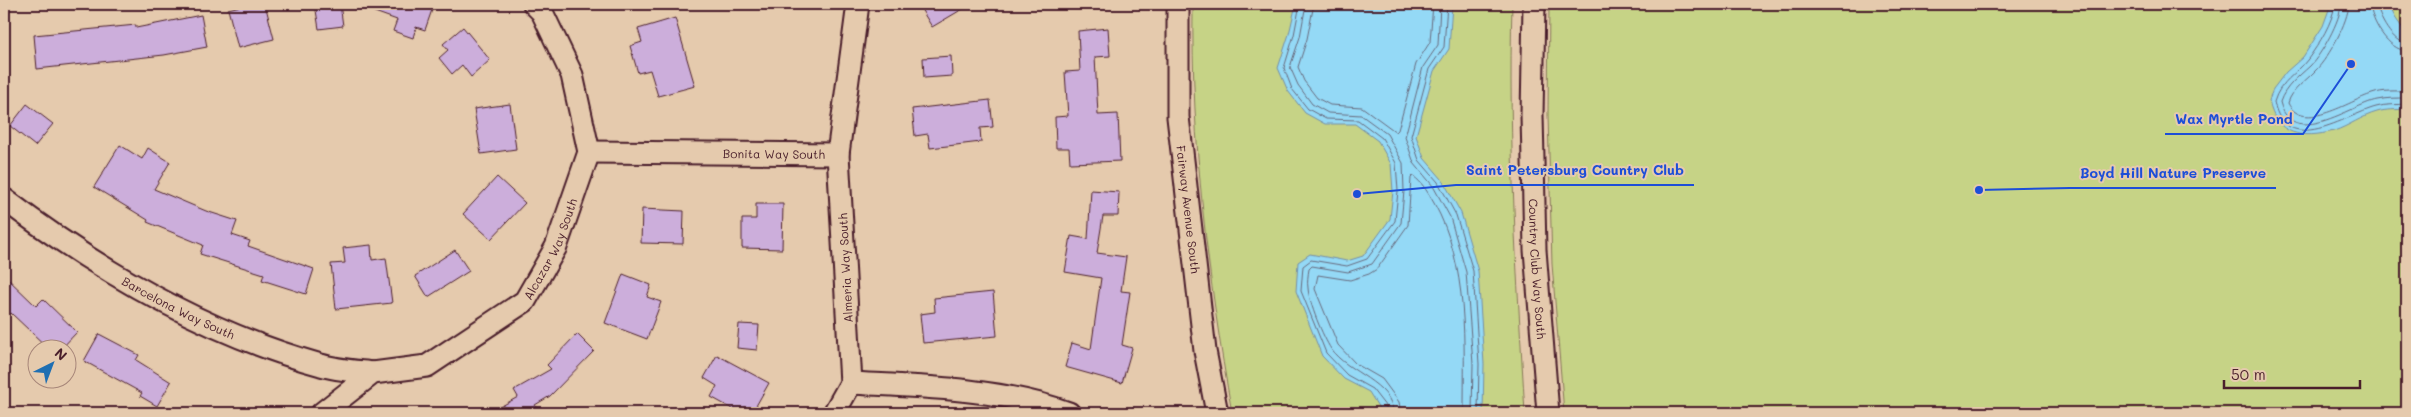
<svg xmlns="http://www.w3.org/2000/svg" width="2411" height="417" font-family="Mali,sans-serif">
<rect width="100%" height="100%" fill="#e5caad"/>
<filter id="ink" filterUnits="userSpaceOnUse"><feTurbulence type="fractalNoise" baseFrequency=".02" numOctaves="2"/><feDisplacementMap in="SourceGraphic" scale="10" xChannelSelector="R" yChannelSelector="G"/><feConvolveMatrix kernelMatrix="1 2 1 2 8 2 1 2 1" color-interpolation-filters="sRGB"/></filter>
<g filter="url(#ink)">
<g fill="#c6d386" stroke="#887958">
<path d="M1193 4H1512C1508 141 1517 277 1525 413H1232C1208 279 1191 141 1193 4Z"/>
<polygon points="1549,4 2407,4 2407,413 1564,413 1552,264 1548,115"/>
</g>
<g fill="#94d9f6" stroke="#768fa5">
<polygon points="1296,4 1452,4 1449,49 1434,71 1416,136 1424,158 1442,179 1461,213 1478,271 1484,364 1483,413 1382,413 1369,392 1344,379 1322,356 1296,291 1298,262 1310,254 1347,261 1363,256 1390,219 1393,191 1391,164 1378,141 1355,124 1325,124 1305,113 1288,91 1278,68 1289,34"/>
<path d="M2331 4H2388L2396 19 2407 34V109C2397 110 2386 109 2377 112 2362 116 2349 126 2334 131 2303 139 2276 136 2269 101L2273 89 2286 72 2303 57 2323 26Z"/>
</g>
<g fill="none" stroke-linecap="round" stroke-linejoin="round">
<g stroke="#68697c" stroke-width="1">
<polyline points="1300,4 1294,35 1284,68 1292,89 1308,109 1326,119 1358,120 1382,138 1396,163 1398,191 1395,221 1367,259 1347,266 1311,260 1303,266 1301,291 1326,353 1347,375 1372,389 1386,407 1387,413"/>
<path d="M1306 4 1300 37 1290 67 1298 85 1312 104 1328 113 1361 115 1387 134 1403 163 1404 191 1401 223 1372 264 1348 272 1312 266 1309 269C1308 275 1307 282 1308 288 1309 303 1323 337 1331 349 1346 372 1393 383 1393 413"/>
<polyline points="1314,4 1307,39 1298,67 1304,81 1317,98 1330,105 1362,107 1396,132 1398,130 1416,64 1430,42 1433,4"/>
<polyline points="1440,4 1438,45 1423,67 1405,137 1414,163 1433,186 1450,217 1466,272 1473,364 1472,413"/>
<polyline points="1447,4 1444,47 1429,69 1411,136 1419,160 1438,182 1456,215 1473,271 1479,364 1478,413"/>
<path d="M2335 4C2333 22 2319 44 2308 59 2296 75 2280 81 2274 102 2286 158 2346 115 2376 107 2385 104 2397 105 2407 104"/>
<path d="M2341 4C2341 20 2321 55 2310 66 2298 77 2285 87 2280 102 2292 150 2351 105 2377 100 2386 98 2397 98 2407 98"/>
<path d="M2349 4C2348 22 2329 57 2316 70 2306 81 2292 89 2288 103 2303 134 2350 100 2372 94 2383 90 2396 91 2407 91"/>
<path d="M2370 4C2371 21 2388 50 2407 51"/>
<path d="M2377 4C2378 17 2393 43 2407 44"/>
<path d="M1401 413 1399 402 1382 379 1356 364 1338 345 1315 289 1318 275 1350 280 1369 274 1377 269 1408 225 1411 178 1413 176C1423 183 1428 193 1434 203 1469 266 1464 343 1464 413"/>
</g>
</g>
<g fill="#ccaedb" stroke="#4a1f2b">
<polygon points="249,4 265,4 274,39 238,48 228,9"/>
<polygon points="315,4 340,4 343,26 319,29"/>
<polygon points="359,4 434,4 425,30 416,27 413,38 393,31 397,20 358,6"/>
<polygon points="918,4 971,4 932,27"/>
<polygon points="201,15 207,47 164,55 37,69 34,35 136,25 136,28"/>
<polygon points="675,18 695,86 658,96 650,70 638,73 630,46 642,42 638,29"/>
<polygon points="463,27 490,60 471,77 462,65 452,74 439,58 448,50 443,44"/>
<polygon points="1108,28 1110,56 1095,57 1098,115 1118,114 1120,161 1070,163 1069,148 1056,148 1055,117 1068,116 1065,72 1080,71 1078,31"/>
<polygon points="951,56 952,76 924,78 923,58"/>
<polygon points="990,100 993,127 980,128 981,142 930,148 928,134 915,136 912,109"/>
<polygon points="27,104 53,124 35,146 10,126"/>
<polygon points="510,104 516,149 481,154 474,109"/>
<polygon points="120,145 142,159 148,148 170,162 154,189 206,211 237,221 232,235 250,241 248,246 314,269 306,294 262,280 264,274 200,254 203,245 147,222 148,220 94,187"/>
<polygon points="497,177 525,203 491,239 463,214"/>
<polygon points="1091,190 1119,192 1118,216 1103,216 1097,253 1126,257 1121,291 1130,292 1122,345 1132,348 1122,383 1065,367 1072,343 1091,349 1101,278 1065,272 1071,236 1088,239"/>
<polygon points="756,204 783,204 782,249 742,248 742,219 756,219"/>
<polygon points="642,209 684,211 683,244 641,243"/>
<polygon points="371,245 372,260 386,258 392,303 336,309 331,264 345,263 343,248"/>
<polygon points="455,250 469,271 428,297 415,276"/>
<polygon points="623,274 651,285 647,297 661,302 647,339 605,323"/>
<polygon points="4,275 36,306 43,299 77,332 60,350 50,350 11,313 4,320"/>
<polygon points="993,292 997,336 923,343 920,314 935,312 934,298"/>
<polygon points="739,324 759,325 757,350 737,348"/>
<polygon points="99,334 139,355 136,360 171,382 157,406 140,396 142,393 84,361"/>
<polygon points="577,334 594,351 550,396 535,405 540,413 489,413 518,397 514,390 551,369 547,365"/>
<polygon points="717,355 769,383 752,413 740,413 711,397 717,386 704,378"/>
</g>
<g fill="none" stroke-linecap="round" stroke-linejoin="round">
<g stroke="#4a1f2b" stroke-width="25">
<g id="minor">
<path id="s1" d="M1178 4V117L1205 351 1217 413"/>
<path id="s2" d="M1534 4 1532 115 1535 250 1548 413"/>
<path id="s3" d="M589 152 838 154"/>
<path id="s4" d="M4 199C99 271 205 333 321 365 337 370 356 371 373 373"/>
<path d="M851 383C924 387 1000 388 1069 413"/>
<path id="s5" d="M322 413 373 373 427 366 525 301 556 247 589 152 572 75 542 12 534 4"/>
<polyline points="834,413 851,383 838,154 858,4"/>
</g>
</g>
<use href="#minor" stroke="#e5caad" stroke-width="21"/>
</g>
</g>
<g text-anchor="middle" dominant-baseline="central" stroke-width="4" stroke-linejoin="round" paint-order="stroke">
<g font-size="12" fill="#4a1f2b" stroke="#e5caad">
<text stroke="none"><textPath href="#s3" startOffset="185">Bonita Way South</textPath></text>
<text stroke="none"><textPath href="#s1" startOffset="206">Fairway Avenue South</textPath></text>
<text stroke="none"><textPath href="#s5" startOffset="295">Alcazar Way South</textPath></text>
<text transform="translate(845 268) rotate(-93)">Almeria Way South</text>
<text stroke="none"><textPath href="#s2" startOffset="265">Country Club Way South</textPath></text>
<text stroke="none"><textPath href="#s4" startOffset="206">Barcelona Way South</textPath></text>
</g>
</g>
<path fill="none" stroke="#1d4ed8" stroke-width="2" d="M2351 64L2303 134H2165M1357 194L1456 185H1694M1979 190L2070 188H2276"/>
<g fill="#1d4ed8" stroke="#e5caad" stroke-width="2">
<circle cx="2351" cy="64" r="5"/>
<circle cx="1357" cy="194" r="5"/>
<circle cx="1979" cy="190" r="5"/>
</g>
<g font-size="14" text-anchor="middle" font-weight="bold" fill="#1d4ed8" stroke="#e5caad" stroke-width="4" stroke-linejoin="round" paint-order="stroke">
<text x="2234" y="124">Wax Myrtle Pond</text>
<text x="1575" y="175">Saint Petersburg Country Club</text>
<text x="2173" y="178">Boyd Hill Nature Preserve</text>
</g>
<rect width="2411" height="417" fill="none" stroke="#e5caad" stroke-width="20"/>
<rect x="10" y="10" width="2391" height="397" fill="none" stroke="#4a1f2b" stroke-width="2" filter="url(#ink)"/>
<g transform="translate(52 364) rotate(42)"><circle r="24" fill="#e5caad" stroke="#a78679"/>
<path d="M0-4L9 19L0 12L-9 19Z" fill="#1f6fb2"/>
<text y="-8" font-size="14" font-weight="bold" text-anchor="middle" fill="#4a1f2b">N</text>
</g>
<path d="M2224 380v8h136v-8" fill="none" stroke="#4a1f2b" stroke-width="2.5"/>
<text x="2231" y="380" font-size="15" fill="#4a1f2b" stroke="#e5caad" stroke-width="4" paint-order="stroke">50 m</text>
</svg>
